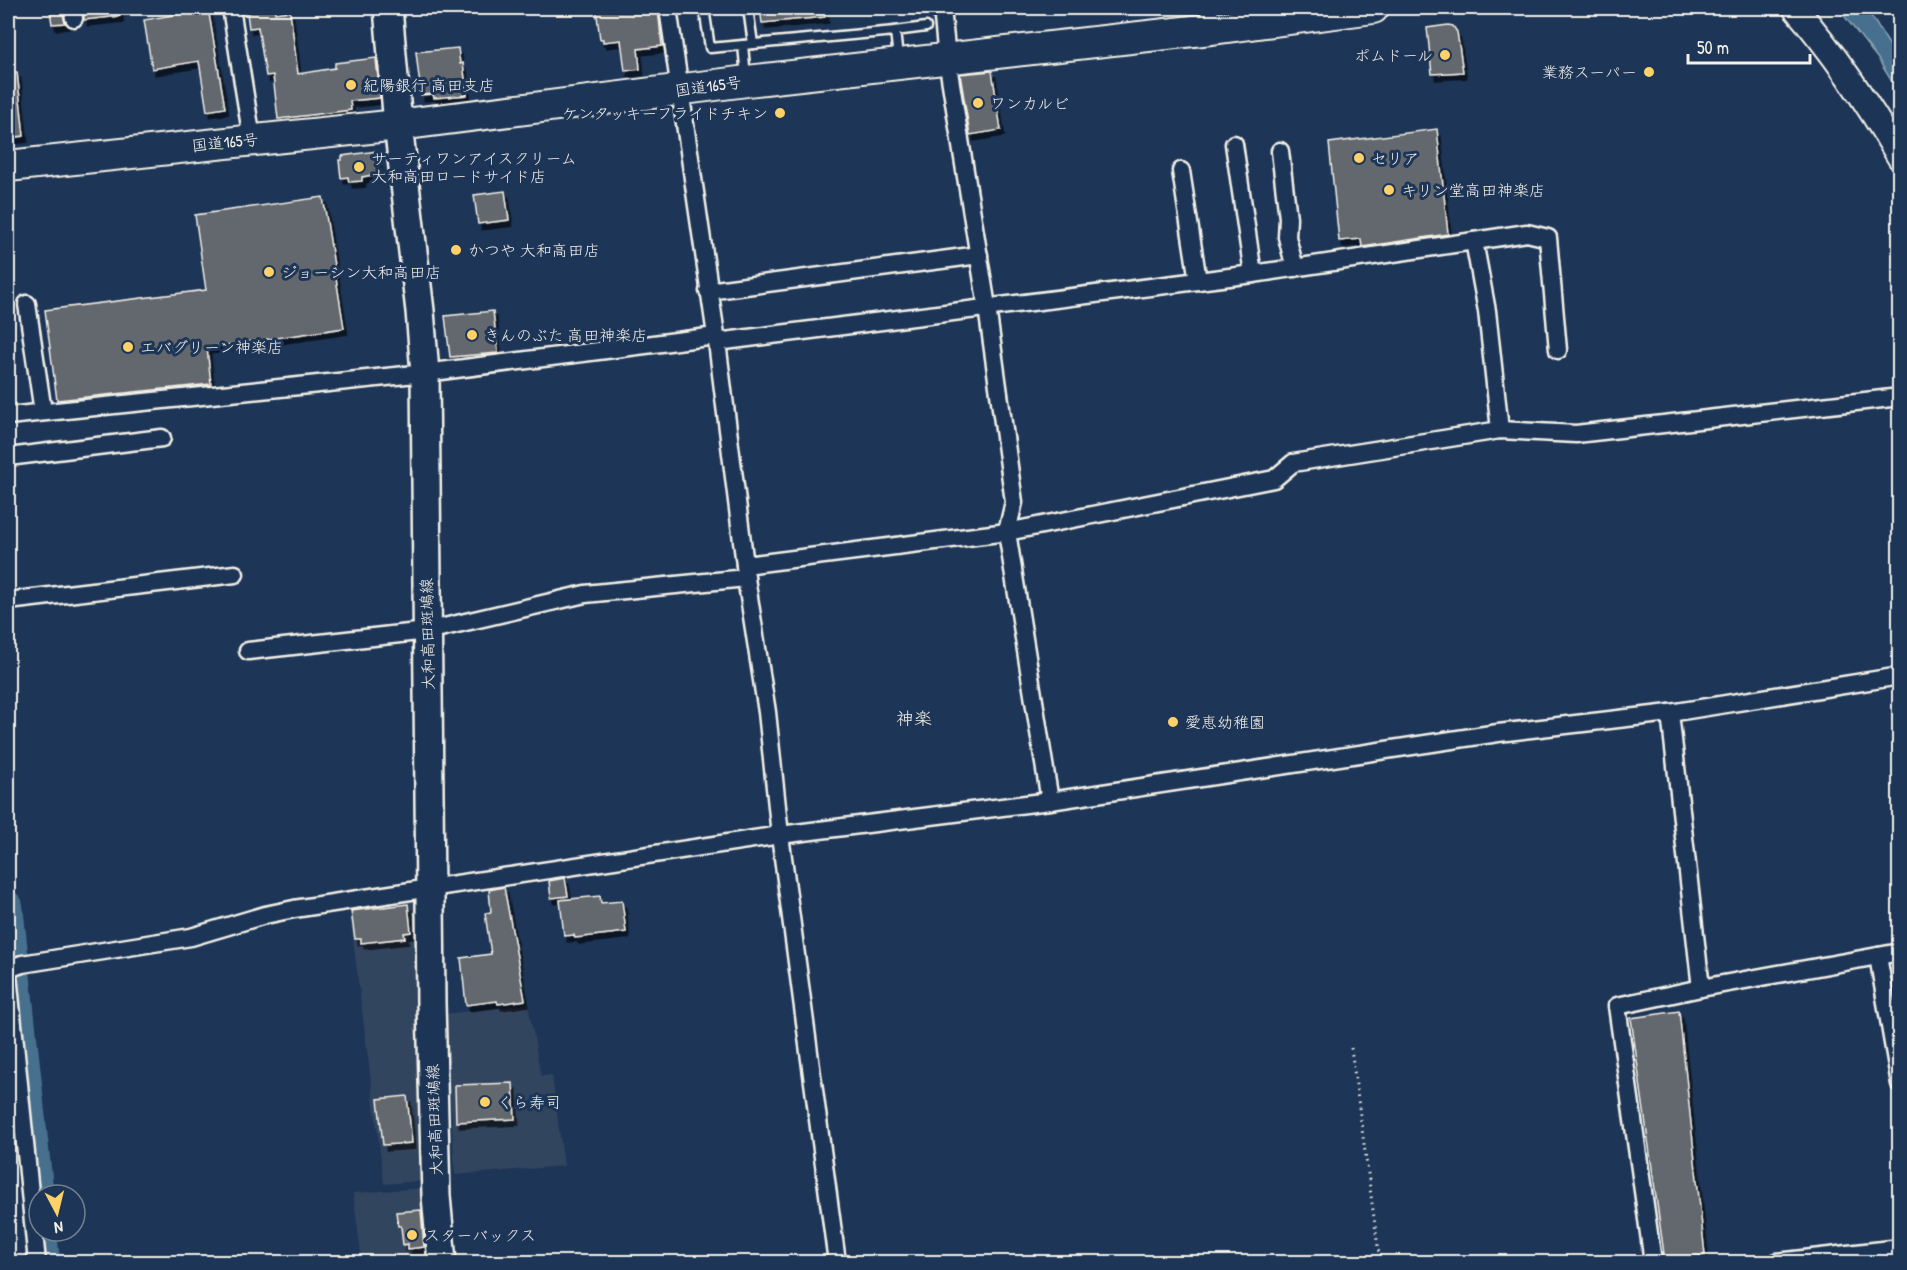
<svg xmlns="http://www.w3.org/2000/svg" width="1907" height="1270" font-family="'Patrick Hand','Klee One',sans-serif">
<defs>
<filter id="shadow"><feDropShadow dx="3.5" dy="6" stdDeviation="0" flood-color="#0009"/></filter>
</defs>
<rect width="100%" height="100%" fill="#1d3557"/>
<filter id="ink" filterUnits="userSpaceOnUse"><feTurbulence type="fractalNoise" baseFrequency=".0167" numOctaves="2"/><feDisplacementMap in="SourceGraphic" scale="12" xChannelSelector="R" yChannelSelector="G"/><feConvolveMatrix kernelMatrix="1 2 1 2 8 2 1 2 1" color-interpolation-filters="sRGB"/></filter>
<g filter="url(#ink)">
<g fill="#32445e">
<polygon points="416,900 417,1094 422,1181 384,1184 349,908"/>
<polygon points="528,1004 541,1076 552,1075 564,1166 455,1175 445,1014"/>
<polygon points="423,1188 428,1262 362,1262 353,1193"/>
</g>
<polygon fill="#476f8f" stroke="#8ca3b3" stroke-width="1.5" points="1838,8 1866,8 1899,60 1899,93 1878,59"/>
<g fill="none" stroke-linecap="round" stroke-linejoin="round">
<g stroke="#476f8f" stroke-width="30">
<polyline points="8,906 39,1196"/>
<polyline points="42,1231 45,1262"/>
</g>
</g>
<g fill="#64676e" stroke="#f4f1e8" stroke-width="1.5" filter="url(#shadow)">
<polygon points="55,8 62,8 65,23 52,24 50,11 55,10"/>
<polygon points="83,8 119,8 120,16 84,20"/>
<polygon points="190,8 208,8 225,108 207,111 199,61 152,69 144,20 190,12"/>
<polygon points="251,8 275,8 275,13 290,11 298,74 335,68 335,63 376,58 380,98 350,101 351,110 278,119 273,75 266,76 258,27 249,28 247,13 251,12"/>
<polygon points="596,8 644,8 644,11 658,9 662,46 638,49 640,69 625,71 621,40 603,42 603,39 600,39"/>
<polygon points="760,8 825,8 825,17 762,23"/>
<polygon points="1448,25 1453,26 1457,32 1463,72 1432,74 1427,28"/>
<polygon points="458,48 460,64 463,63 467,95 434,98 433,94 421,95 416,52"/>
<polygon points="992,71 1001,130 970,135 960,74"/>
<polygon points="8,72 17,72 24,136 9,138"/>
<polygon points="1437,129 1448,234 1362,247 1361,239 1339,241 1329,143"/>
<polygon points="376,151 379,174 362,177 362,181 349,182 348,177 341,178 339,160 342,160 342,156"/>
<polygon points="505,191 509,220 478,224 474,195"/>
<polygon points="323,197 344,328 207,348 211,384 57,400 45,310 206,290 195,215"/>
<polygon points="493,311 498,353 450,357 445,316"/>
<polygon points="565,878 568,896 551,898 549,881"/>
<polygon points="504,887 525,1000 498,1004 497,1001 466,1005 461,958 491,954 485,913 491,912 489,890"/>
<polygon points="600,896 601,903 622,901 626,932 575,938 574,935 564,936 560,900"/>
<polygon points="408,904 411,932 404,933 405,938 361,943 361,939 355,939 351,911"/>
<polygon points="1679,1011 1705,1255 1665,1261 1631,1018"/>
<polygon points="513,1083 515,1119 456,1122 455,1085"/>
<polygon points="407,1096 412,1143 383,1145 378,1099"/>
<polygon points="421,1210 424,1247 408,1249 408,1244 403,1245 401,1226 398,1226 396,1212"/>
</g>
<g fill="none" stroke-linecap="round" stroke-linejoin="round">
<g stroke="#f4f1e8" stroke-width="13">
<g id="lane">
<polyline points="704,8 710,48 895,31 898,58"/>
<polyline points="748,8 753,44"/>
<polyline points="895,31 926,27"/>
<polyline points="743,45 746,77"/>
</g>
</g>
<g stroke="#f4f1e8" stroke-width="21">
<g id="street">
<polyline points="72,8 74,18"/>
<polyline points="231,8 252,139"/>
<polyline points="668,8 717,342 745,565"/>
<polyline points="942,8 947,59 987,307 1014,502 1007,532 1050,801"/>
<polyline points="1209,8 1211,29"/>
<polyline points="1234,144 1253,274"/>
<polyline points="1280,151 1288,218 1287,237 1295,268"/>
<polyline points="1181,171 1198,281"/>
<polyline points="1474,241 1527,233 1548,238 1558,350"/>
<polyline points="708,291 979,255"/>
<polyline points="27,304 43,412"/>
<polyline points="717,342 1253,274 1474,241 1487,311 1500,430"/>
<polyline points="8,416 425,373 716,336"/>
<polyline points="8,457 162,438"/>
<polyline points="746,578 767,712 780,835 837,1262"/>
<polyline points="8,601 235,574"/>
<polyline points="248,651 427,631 585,594 746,578 745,565 1007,532 1274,479 1293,463 1500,430 1576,434 1900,397"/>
<polyline points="1670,713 1701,988"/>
<polyline points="1878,956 1900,1084"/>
<polyline points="8,969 22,964 191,937 265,915 294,909 430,888 780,835 1050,801 1498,733 1670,713 1900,676"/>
<polyline points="8,975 37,1262"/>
<polyline points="1653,1262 1617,1006 1701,988 1900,952"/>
<polyline points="1777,1262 1900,1248"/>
</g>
</g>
<g stroke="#f4f1e8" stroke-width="28">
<path id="secondary" d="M1795 8C1835 54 1869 105 1900 158"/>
</g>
<g stroke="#f4f1e8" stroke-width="32">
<polyline id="primary" points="388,8 398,125 420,311 425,373 431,1003 436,1196 442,1262"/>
</g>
<g stroke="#f4f1e8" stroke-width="34">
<polyline id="highway" points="8,166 398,125 747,81 1211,29 1373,8"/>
</g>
<polyline stroke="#f4f1e8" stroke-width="3" stroke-dasharray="1.5 4.5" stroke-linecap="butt" points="1351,1048 1380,1262"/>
<use href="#lane" stroke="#1d3557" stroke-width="8"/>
<use href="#street" stroke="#1d3557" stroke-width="16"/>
<use href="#secondary" stroke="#1d3557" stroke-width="24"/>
<use href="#primary" stroke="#1d3557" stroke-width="27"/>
<use href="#highway" stroke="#1d3557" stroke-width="30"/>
</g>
</g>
<g fill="#ffd166" stroke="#1d3557" stroke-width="2">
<circle cx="1445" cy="55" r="6"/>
<circle cx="1649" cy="72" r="6"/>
<circle cx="351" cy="85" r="6"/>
<circle cx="978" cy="103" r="6"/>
<circle cx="780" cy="113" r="6"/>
<circle cx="1359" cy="158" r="6"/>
<circle cx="359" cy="167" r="6"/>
<circle cx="1389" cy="190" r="6"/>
<circle cx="456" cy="250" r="6"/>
<circle cx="269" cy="272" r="6"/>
<circle cx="472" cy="335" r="6"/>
<circle cx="128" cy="347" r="6"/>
<circle cx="1173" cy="722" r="6"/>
<circle cx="485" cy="1102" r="6"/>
<circle cx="412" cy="1235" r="6"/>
</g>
<g text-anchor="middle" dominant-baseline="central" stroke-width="6" stroke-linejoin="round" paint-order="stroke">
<g font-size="16" fill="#f4f1e8" stroke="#1d3557" text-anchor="start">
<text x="1433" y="55" text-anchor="end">ポムドール</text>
<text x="1637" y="72" text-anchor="end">業務スーパー</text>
<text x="363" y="85">紀陽銀行 高田支店</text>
<text x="990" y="103">ワンカルビ</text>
<text x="768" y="113" text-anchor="end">ケンタッキーフライドチキン</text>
<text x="371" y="158">サーティワンアイスクリーム<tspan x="371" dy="18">大和高田ロードサイド店</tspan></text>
<text x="1371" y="158">セリア</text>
<text x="1401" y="190">キリン堂高田神楽店</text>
<text x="468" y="250">かつや 大和高田店</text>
<text x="281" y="272">ジョーシン大和高田店</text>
<text x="484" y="335">きんのぶた 高田神楽店</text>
<text x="140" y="347">エバグリーン神楽店</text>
<text x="1185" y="722">愛恵幼稚園</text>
<text x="497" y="1102">くら寿司</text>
<text x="424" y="1235">スターバックス</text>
</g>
<g font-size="16" fill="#f4f1e8" stroke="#1d3557">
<text transform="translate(708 86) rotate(-8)">国道165号</text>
<text transform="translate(225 142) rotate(-6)">国道165号</text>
<text transform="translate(427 634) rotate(-91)">大和高田斑鳩線</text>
<text transform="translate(434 1120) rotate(-92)">大和高田斑鳩線</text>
</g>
<g font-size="18" fill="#f4f1e8" stroke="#1d3557">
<text x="914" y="718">神楽</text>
</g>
</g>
<rect width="1907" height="1270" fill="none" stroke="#1d3557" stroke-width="30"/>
<rect x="15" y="15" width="1877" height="1240" fill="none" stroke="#f4f1e8" stroke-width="2" filter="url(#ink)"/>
<g transform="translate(57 1213) rotate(173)"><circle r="28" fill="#1d3557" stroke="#738091" stroke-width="1.5"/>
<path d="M0-4.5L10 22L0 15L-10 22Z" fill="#ffd166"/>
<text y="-9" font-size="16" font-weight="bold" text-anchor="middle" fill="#f4f1e8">N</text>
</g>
<path d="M1688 54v9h122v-9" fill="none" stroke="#f4f1e8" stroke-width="3"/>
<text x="1697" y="54" font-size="18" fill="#f4f1e8" stroke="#1d3557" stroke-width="4.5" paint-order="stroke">50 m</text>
</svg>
